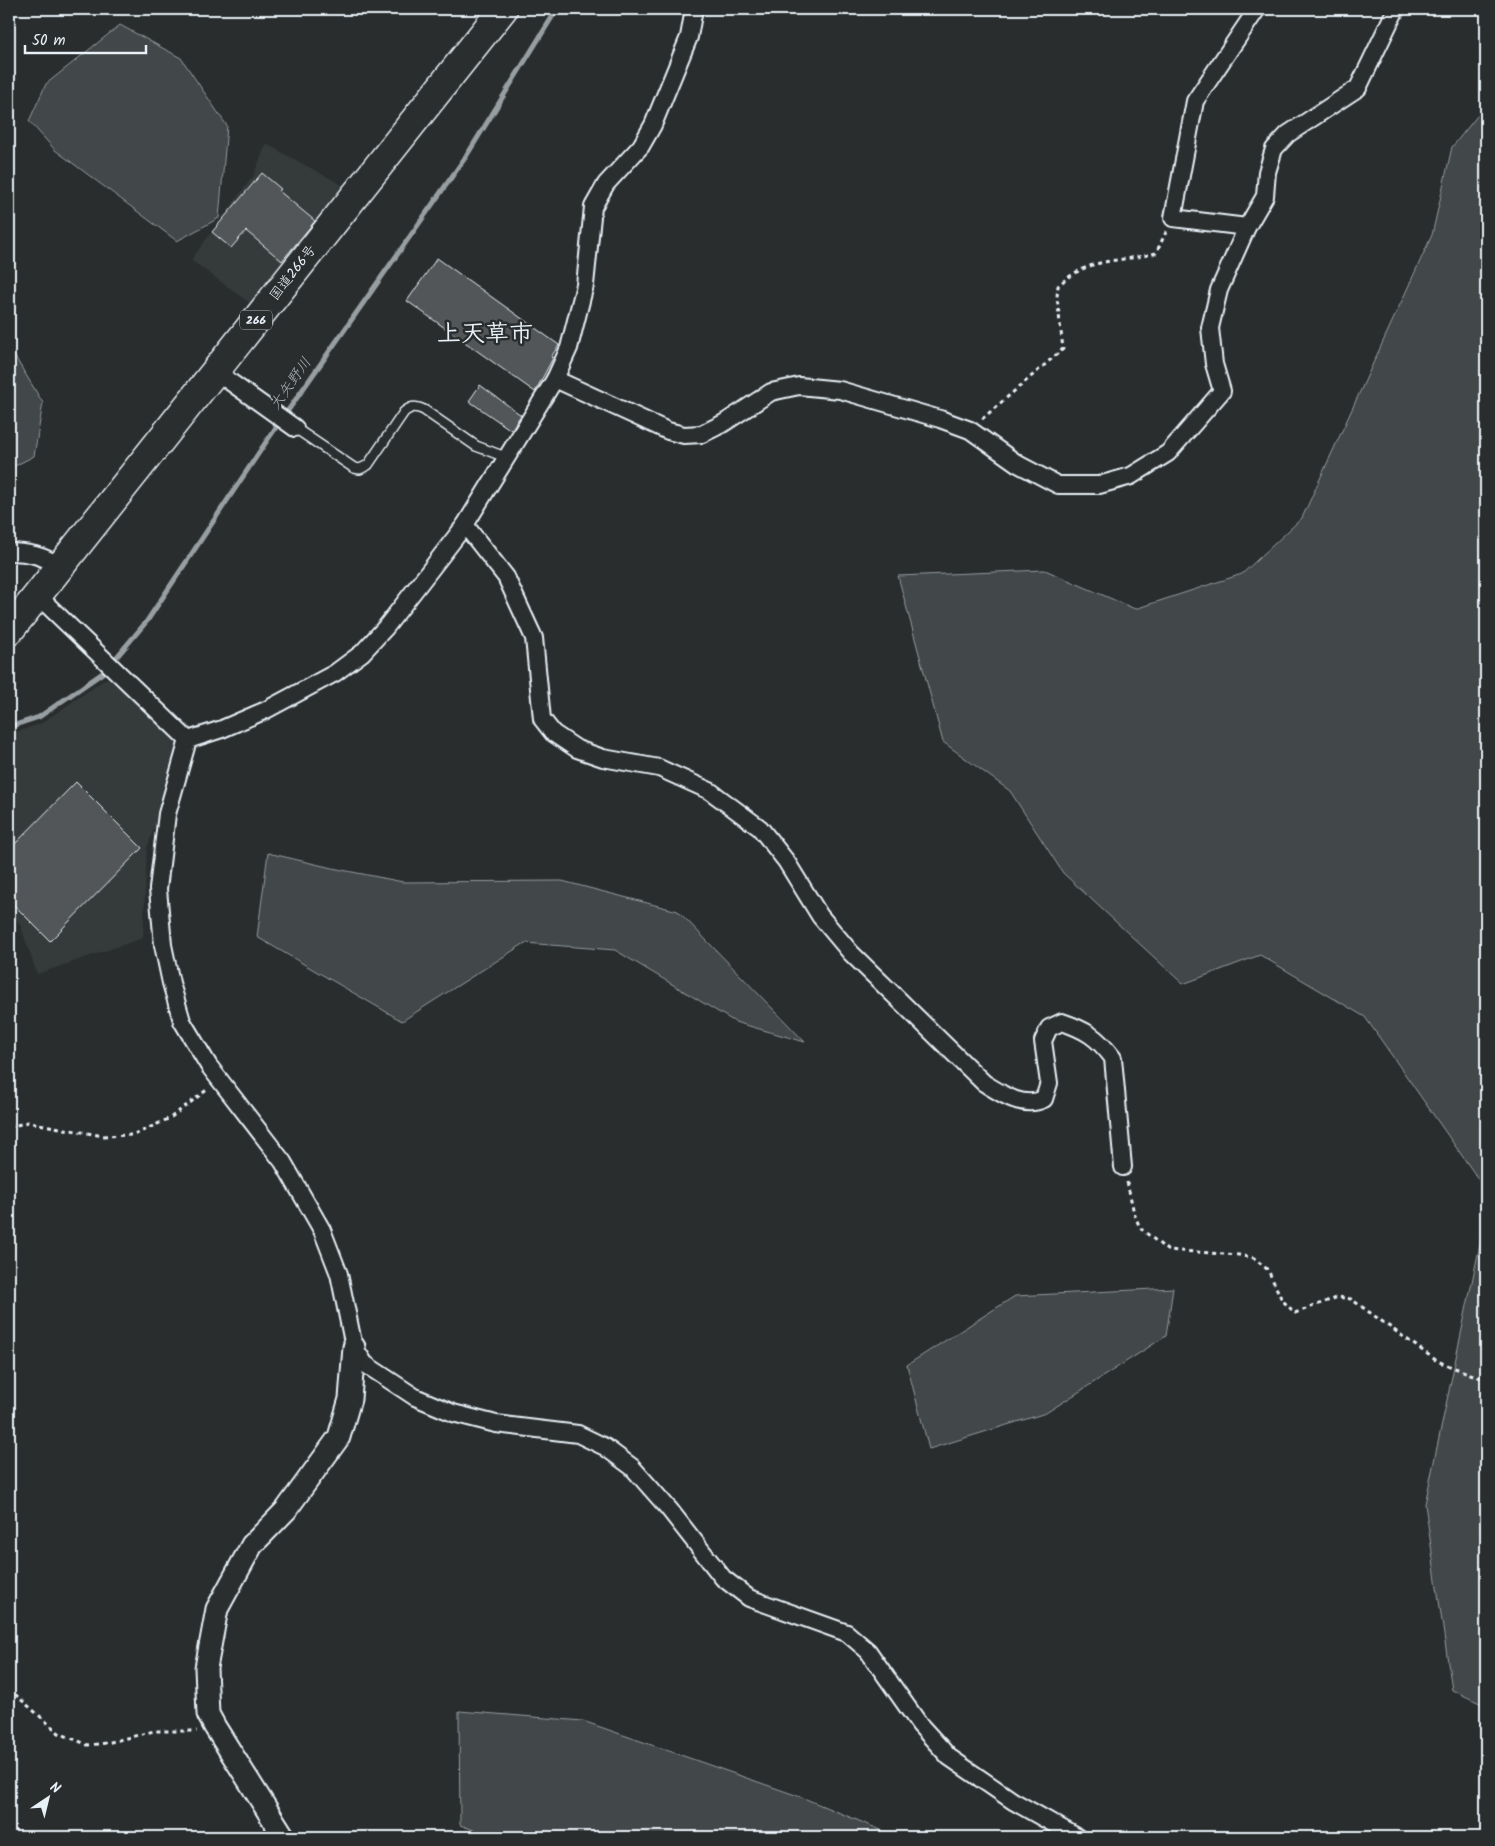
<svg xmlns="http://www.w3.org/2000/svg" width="1495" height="1846" font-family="Kalam,'Klee One',sans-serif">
<rect width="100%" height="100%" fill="#2a2d2e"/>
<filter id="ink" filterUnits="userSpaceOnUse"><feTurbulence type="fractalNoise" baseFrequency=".02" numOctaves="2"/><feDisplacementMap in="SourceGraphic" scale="10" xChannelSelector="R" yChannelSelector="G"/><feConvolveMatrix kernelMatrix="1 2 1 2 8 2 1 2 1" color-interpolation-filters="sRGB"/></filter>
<g filter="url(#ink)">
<g fill="#363a3b">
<polygon points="266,144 346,187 250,303 191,260 254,175"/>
<polygon points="107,678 165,725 173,734 177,746 179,759 147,848 143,938 37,974 20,924 9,914 9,735 42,723"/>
</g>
<g fill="#424648" stroke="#959ca0">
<polygon points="120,25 181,58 227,126 219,218 177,241 55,150 29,121 46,84"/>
<polygon points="1486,105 1486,1190 1365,1017 1260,955 1183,984 1063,873 1010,791 943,742 898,576 1045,570 1135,609 1242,574 1302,518 1432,235 1452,147"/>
<polygon points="9,347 43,403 34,456 9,469"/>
<polygon points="268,853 332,868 403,882 562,881 678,911 805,1042 735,1022 615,950 525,943 402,1021 257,937"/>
<polygon points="1486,1216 1486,1706 1452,1690 1425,1504"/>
<polygon points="1173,1288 1166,1336 1046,1413 929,1449 907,1365 1015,1296"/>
<polygon points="459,1711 583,1721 801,1797 898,1837 493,1837 460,1825"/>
</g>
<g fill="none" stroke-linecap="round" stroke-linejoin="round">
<polyline stroke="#989fa3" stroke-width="5" points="9,727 39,717 104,672 147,621 268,439 467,155 554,14"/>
</g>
<g fill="#535759" stroke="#e8f1f8">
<polygon points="262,173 281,189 279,191 315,221 282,261 246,231 231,248 212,232"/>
<polygon points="437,258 559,345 551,357 553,358 535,392 407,301"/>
<polygon points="480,385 521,415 511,430 469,401"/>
<polygon points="76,782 142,848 50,941 9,900 9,850"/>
</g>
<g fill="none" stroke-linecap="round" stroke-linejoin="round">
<g stroke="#e8f1f8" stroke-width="12">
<path id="service" d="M295 428 354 468 360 469 368 465 404 412C412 406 415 406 424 410L476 446 508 458"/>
</g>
<g stroke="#e8f1f8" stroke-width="20">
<g id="minor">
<polyline points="1247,227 1173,218 1195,101 1257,9"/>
<polyline points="215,371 295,428"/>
<polyline points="555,379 668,431 684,435 702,434 724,423 771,392 799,386 840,390 940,419 970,430 1018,464 1058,485 1099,485 1131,476 1168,453 1222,391 1214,364 1210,328 1219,290 1247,227 1265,196 1267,172 1274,149 1288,134 1358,88 1396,9"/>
<path d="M465 525 506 577 534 638 542 719 553 733 577 749 603 758 659 768 710 791 760 828 786 861 820 916 851 953 984 1083C1002 1094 1023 1109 1044 1099L1049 1083 1043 1041 1049 1028 1062 1022C1086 1030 1097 1037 1113 1058L1123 1167"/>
<path d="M9 552C29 552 43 556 60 566"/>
<polyline points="37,595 188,740"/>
<polyline points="188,740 167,814 158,889 163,945 171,983 182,1021 209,1066 283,1162 322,1230 339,1274 354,1347 365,1364 415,1397 453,1413 496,1424 578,1434 605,1447 632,1467 669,1509 723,1578 749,1598 847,1633 868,1651 920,1725 949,1757 1013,1801 1077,1837"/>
<polyline points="188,740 222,729 266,710 335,673 362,653 386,627 465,525 555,379 569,348 585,285 593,207 606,184 641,146 653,125 689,37 694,9"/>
</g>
</g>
<g stroke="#e8f1f8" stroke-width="25">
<polyline id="tertiary" points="284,1837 215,1727 208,1714 206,1668 217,1609 252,1545 286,1510 339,1437 350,1399 354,1347"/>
</g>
<g stroke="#e8f1f8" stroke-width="31">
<polyline id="trunk" points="9,631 503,9"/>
</g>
<g stroke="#e8f1f8" stroke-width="3" stroke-dasharray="4 4" stroke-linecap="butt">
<path d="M982 419 1063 349 1057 297 1058 286C1089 256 1119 263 1156 253L1167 230"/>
<polyline points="9,1127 28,1122 103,1136 134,1135 170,1118 208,1089"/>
<polyline points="1127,1182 1134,1213 1140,1228 1167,1250 1239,1255 1254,1258 1268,1270 1282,1300 1295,1313 1338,1297 1351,1299 1437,1361 1486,1380"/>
<polyline points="9,1689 59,1733 88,1745 107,1743 154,1731 197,1731"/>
</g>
<use href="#service" stroke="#2a2d2e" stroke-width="9"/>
<use href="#minor" stroke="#2a2d2e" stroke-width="16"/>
<use href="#tertiary" stroke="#2a2d2e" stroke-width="21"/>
<use href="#trunk" stroke="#2a2d2e" stroke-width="28"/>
</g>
</g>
<g text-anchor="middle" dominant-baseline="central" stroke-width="5" stroke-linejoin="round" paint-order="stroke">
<rect fill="#2a2d2e" stroke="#afb6bb" stroke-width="1" x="240" y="310.5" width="32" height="19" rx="4"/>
<g font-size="12" font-weight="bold" fill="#e8f1f8">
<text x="256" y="320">266</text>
</g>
<g font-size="14" fill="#e8f1f8" stroke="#2a2d2e">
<text transform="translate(293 273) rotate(-52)">国道266号</text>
</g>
<g font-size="15" font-style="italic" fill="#acb3b9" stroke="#2a2d2e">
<text transform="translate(291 384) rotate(-55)">大矢野川</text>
</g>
<g font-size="24" font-weight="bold" fill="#e8f1f8" stroke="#2a2d2e">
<text x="485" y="334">上天草市</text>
</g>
</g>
<rect width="1495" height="1846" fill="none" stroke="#2a2d2e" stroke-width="30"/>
<rect x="15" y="15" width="1465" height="1816" fill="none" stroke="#e8f1f8" stroke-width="2" filter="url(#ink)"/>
<g transform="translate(48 1798) rotate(35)" stroke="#2a2d2e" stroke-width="4" paint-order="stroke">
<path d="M0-4L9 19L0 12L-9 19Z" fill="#e8f1f8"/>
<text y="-8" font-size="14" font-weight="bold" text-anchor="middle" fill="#e8f1f8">N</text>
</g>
<path d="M25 45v8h121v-8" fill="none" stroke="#e8f1f8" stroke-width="2.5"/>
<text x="32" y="45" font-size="15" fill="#e8f1f8" stroke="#2a2d2e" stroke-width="4" paint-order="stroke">50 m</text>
</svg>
